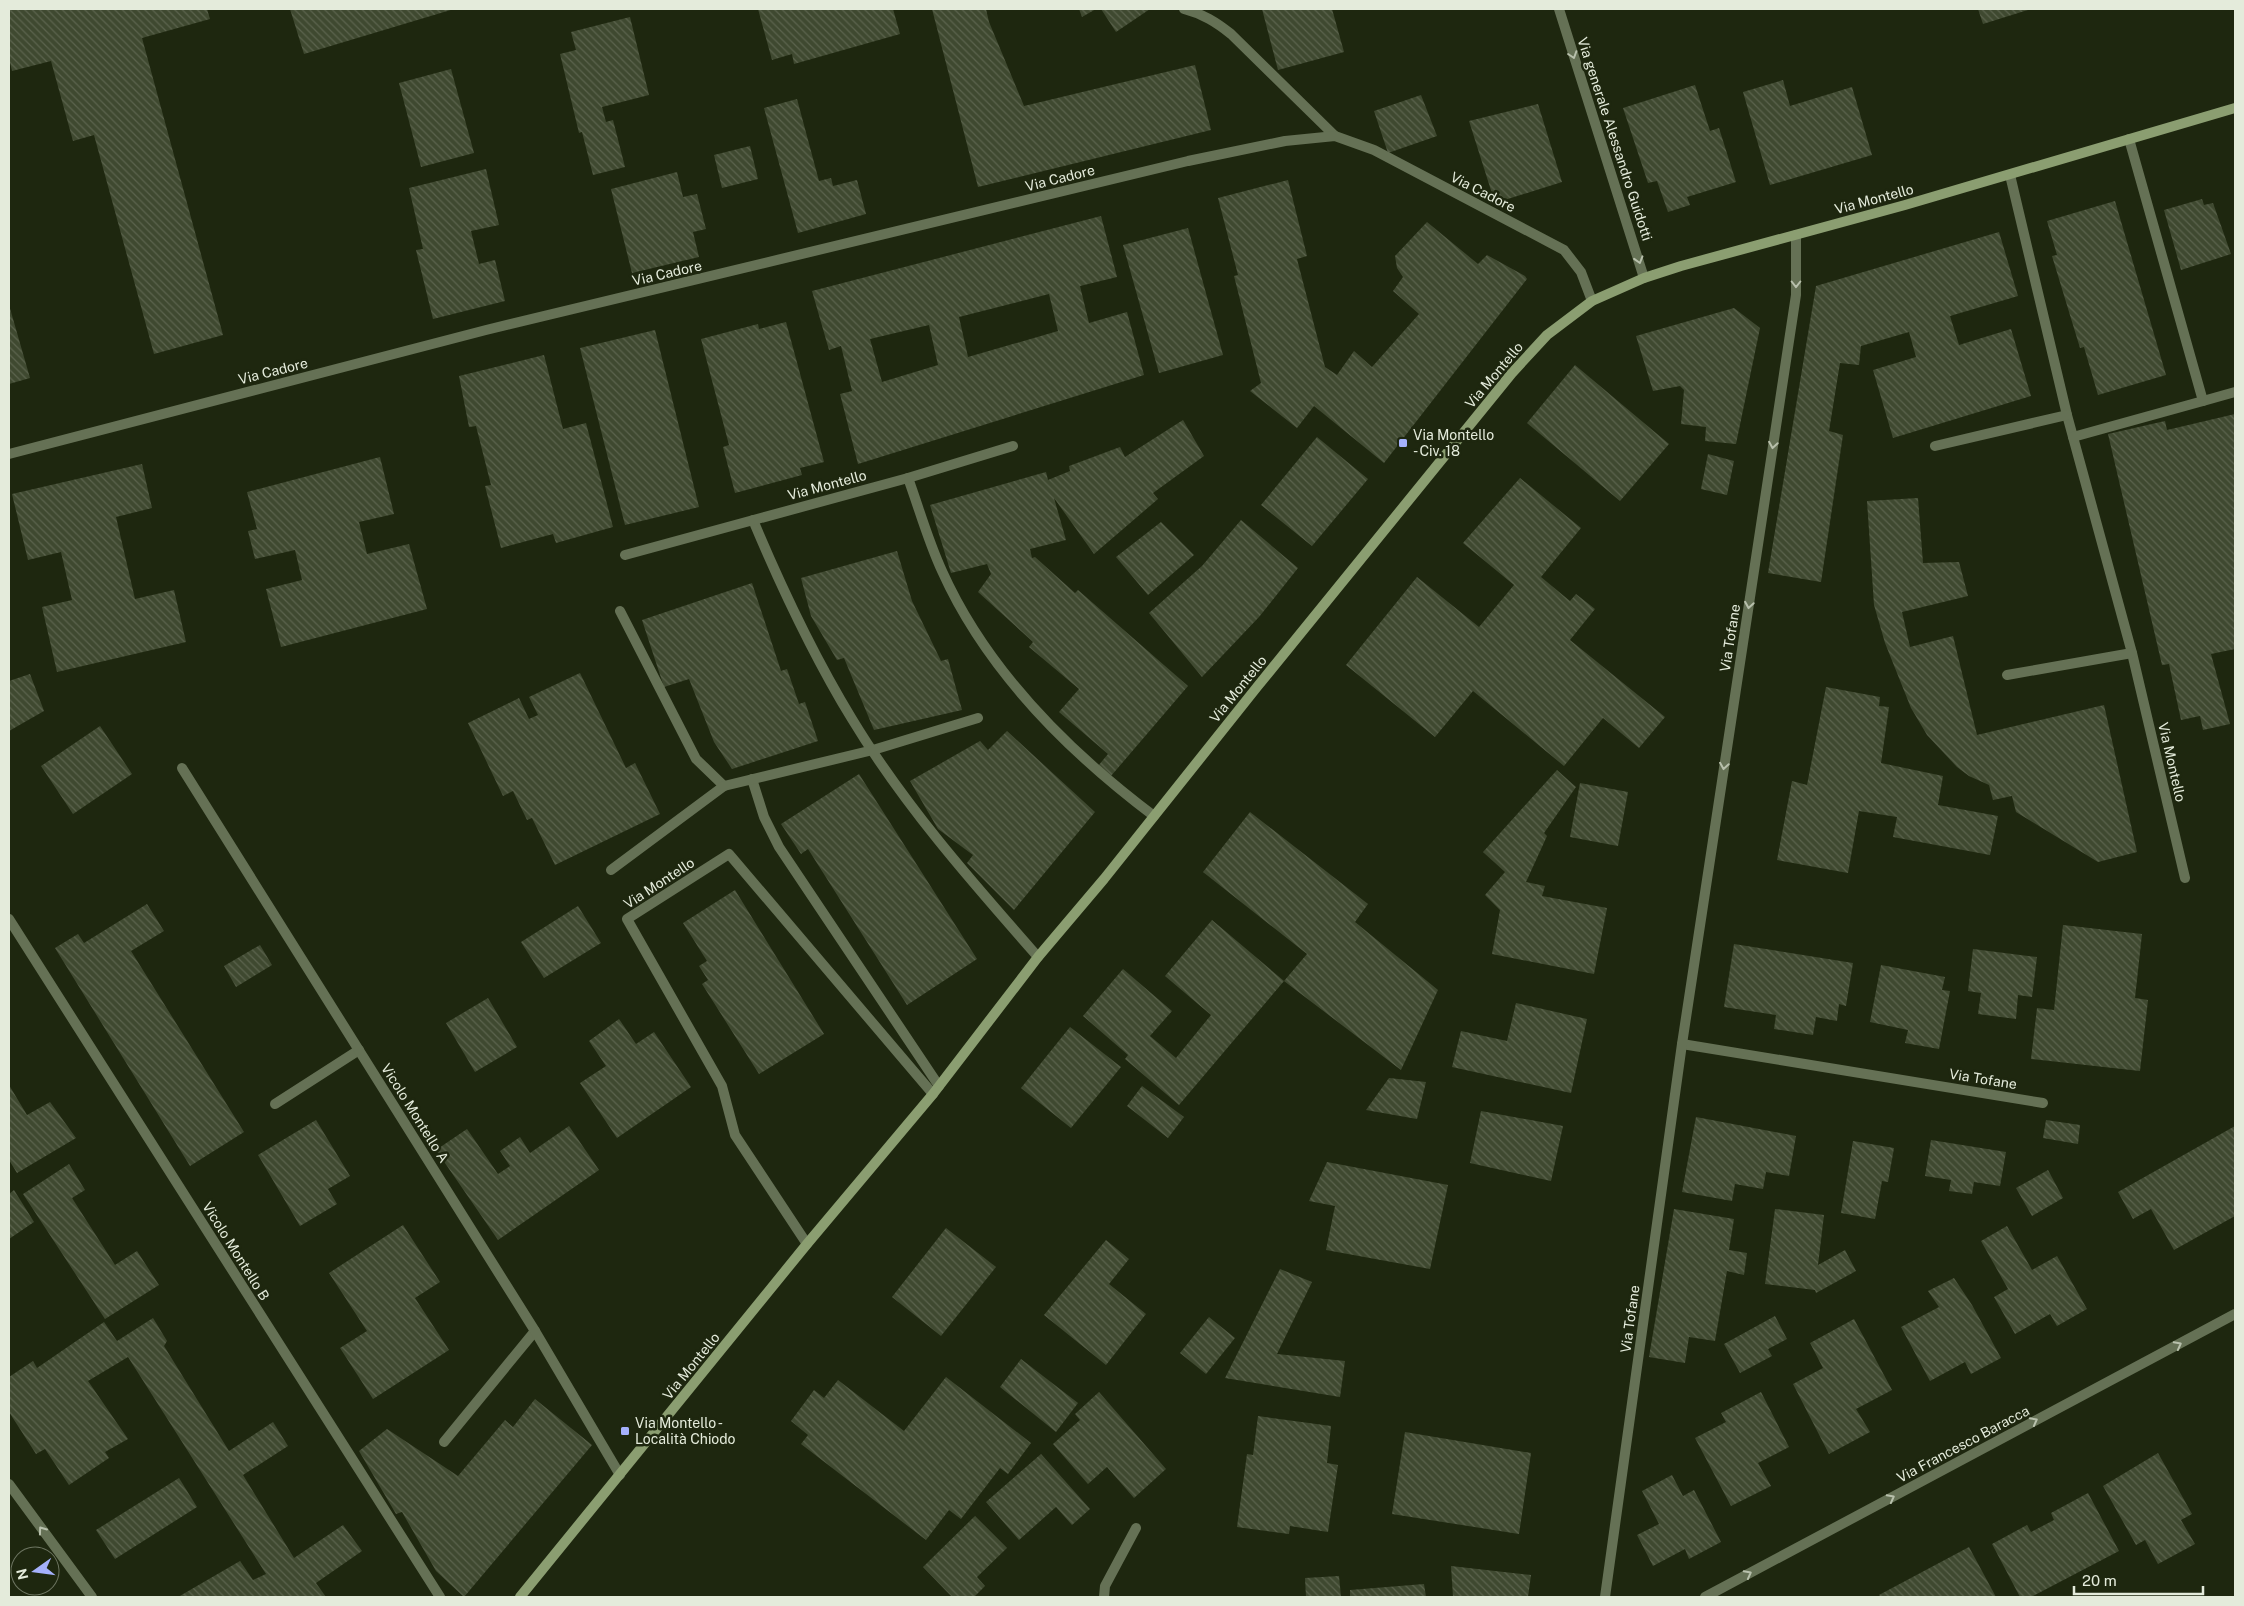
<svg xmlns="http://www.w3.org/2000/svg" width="2244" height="1606" font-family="'Public Sans',sans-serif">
<defs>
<pattern id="building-back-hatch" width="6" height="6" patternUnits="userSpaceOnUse" patternTransform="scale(1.25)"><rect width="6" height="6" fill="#3f4930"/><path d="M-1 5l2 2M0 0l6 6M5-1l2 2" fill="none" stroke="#5b634d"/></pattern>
</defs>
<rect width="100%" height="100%" fill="#1e270f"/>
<g fill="url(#building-back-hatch)" fill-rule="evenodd">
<polygon points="9,9 207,9 210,19 142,38 223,335 154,354 94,135 73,141 51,61 12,71 9,58"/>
<polygon points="290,9 454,9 304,54"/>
<polygon points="758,9 893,9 900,34 794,64 792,54 772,60"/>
<polygon points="932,9 986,9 989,22 1024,106 1195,65 1211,130 978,187"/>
<polygon points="1079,9 1096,9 1082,17"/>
<polygon points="1101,9 1150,9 1116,32"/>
<polygon points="1262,9 1332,9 1344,52 1278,70"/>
<polygon points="1978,9 2031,9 1983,24"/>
<polygon points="630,17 649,95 602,107 606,122 613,120 625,167 593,175 582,132 579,133 560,54 576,50 571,32"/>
<polygon points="451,69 474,153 421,167 399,83"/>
<polygon points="1783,80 1790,106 1852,87 1872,155 1770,185 1743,92"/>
<polygon points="1695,85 1710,131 1719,128 1736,182 1687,197 1690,205 1668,212 1657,181 1648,183 1623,108"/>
<polygon points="1421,95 1437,136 1388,153 1374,111"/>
<polygon points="797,99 819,181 831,178 833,186 857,180 866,214 798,233 764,108"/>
<polygon points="1538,104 1562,182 1495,203 1469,121"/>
<polygon points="750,146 758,179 722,188 714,155"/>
<polygon points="486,169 499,225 471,231 479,264 495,260 505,301 433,319 416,250 423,249 409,188"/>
<polygon points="677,172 683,197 697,194 706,229 693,232 699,257 632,273 611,189"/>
<polygon points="1288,180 1307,256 1297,259 1325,367 1337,375 1354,351 1372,367 1419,314 1393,291 1403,277 1397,268 1395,256 1427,222 1478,264 1487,255 1525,276 1527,279 1384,463 1314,406 1297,428 1250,391 1261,383 1234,276 1238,275 1218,198"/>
<polygon points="2202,199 2204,205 2213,203 2231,254 2181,270 2164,210"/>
<polygon points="2115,201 2166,375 2098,395 2084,347 2080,348 2052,256 2057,255 2047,221"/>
<path d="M1101 216 1117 277 1080 286 1089 323 1127 312 1144 375 858 464 840 394 852 391 841 346 829 350 812 291ZM1049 294 1058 331 968 357 959 317ZM929 325 938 365 882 382 870 339Z"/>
<polygon points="1188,228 1223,355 1159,373 1123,245"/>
<polygon points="1999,232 2018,296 1950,316 1959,345 2011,329 2031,396 1893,438 1873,370 1916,357 1909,332 1861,346 1859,365 1840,363 1829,431 1843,435 1821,582 1768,573 1816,286"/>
<polygon points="9,305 30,378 9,384"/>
<polygon points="1734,308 1760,328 1736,444 1705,441 1706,427 1681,424 1684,390 1680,386 1653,391 1636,336"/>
<polygon points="786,322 824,462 800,468 802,475 735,493 723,447 729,445 701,339 758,324 759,329"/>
<polygon points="655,330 699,507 625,525 580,348"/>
<polygon points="544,355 563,429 586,423 613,527 556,543 553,534 501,548 485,486 491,485 476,426 469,427 459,376"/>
<polygon points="1575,365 1669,444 1620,501 1527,423"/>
<polygon points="2235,414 2235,649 2211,654 2230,724 2203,730 2200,716 2181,720 2169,664 2162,665 2108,434 2165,421 2167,430"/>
<polygon points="1183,420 1204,456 1153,493 1158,499 1094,554 1054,498 1066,540 1030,549 1032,558 1035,557 1075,593 1078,590 1188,686 1111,776 1098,766 1108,754 1059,712 1079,689 1029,647 1033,642 978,592 991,574 987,564 951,573 930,505 1046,472 1048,480 1070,471 1069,466 1120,447 1125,457"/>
<polygon points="1317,437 1368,479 1312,546 1261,505"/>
<polygon points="1708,454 1734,461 1727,495 1701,489"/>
<polygon points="380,457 394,514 359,522 367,554 409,544 427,609 281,647 266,589 302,580 295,550 255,559 248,531 257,529 247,492"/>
<polygon points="142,464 152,508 116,517 135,599 174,590 186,642 57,672 42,607 72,600 61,552 28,560 12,494"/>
<polygon points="1520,478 1581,528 1541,577 1570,601 1576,594 1595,609 1570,640 1665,717 1639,748 1603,718 1564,766 1473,691 1435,737 1346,665 1417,577 1479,627 1514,585 1463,543"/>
<polygon points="1918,498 1923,563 1959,562 1968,596 1902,612 1910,647 1953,636 1977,735 2104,705 2137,852 2098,862 2016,812 2012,796 1993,800 1989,785 1969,776 1957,767 1927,735 1911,708 1885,643 1874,605 1867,501"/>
<polygon points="1241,520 1298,568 1259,617 1202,677 1149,613 1202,566"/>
<polygon points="1161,522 1194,555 1148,595 1116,557"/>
<polygon points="897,551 912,601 941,661 948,659 962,710 874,730 844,658 837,660 811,616 801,578"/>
<polygon points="752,583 781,671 787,669 799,704 805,702 818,741 732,769 714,742 689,679 664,687 642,620"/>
<polygon points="580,673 626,768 635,763 660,814 555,865 532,818 527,820 513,791 503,796 468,723 519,698 529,719 538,715 529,697"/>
<polygon points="30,674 44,711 9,731 9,681"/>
<polygon points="1826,687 1880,697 1879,706 1889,707 1881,763 1943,776 1938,805 1998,816 1990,855 1893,837 1897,817 1859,811 1848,873 1777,860 1792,781 1807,785"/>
<polygon points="100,726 132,774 73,814 41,766"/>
<polygon points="1007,731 1095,812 1014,910 967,863 973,855 938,829 910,781 980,741 988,750"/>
<polygon points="1557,770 1576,787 1544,833 1547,836 1526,882 1545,886 1542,896 1607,908 1594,974 1492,954 1500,910 1485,895 1505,872 1483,852"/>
<polygon points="859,774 977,959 907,1005 808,849 801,854 781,824"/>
<polygon points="1580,783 1628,792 1618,846 1570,837"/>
<polygon points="1250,812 1368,904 1355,922 1438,990 1401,1070 1284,981 1307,954 1203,872"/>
<polygon points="735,890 824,1034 759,1074 702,984 708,980 699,966 707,961 683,923"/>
<polygon points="147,904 164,931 131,951 244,1132 190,1166 55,948 78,934 84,943"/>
<polygon points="578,906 601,943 544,978 521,942"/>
<polygon points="1212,920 1284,981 1179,1105 1125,1059 1128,1055 1083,1016 1123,969 1172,1011 1150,1036 1176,1058 1211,1015 1165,976"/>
<polygon points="2063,925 2142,934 2135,998 2148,1000 2140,1071 2031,1059 2037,1008 2054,1010"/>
<polygon points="1734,944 1853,963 1846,1006 1839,1004 1837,1021 1816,1017 1813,1035 1774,1029 1776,1015 1724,1007"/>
<polygon points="260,945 272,965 236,987 224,966"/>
<polygon points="1973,949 2037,957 2032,997 2018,995 2016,1019 1978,1014 1981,993 1968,991"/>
<polygon points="1881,965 1945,977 1942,990 1950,991 1939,1049 1905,1043 1908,1030 1870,1022"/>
<polygon points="488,998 517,1047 475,1072 446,1023"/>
<polygon points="1516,1003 1587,1019 1571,1093 1452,1067 1461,1031 1507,1041"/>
<polygon points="619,1019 636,1044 654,1032 691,1087 617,1138 580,1083 606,1066 589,1041"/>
<polygon points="1070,1027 1121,1067 1071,1128 1021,1088"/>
<polygon points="1389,1078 1426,1082 1417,1119 1366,1110"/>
<polygon points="9,1085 27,1115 50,1102 76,1138 17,1173 9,1160"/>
<polygon points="1142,1086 1184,1117 1168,1138 1127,1106"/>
<polygon points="1481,1111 1563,1126 1551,1181 1470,1163"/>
<polygon points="1696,1117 1796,1136 1789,1176 1766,1172 1763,1189 1735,1184 1732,1201 1682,1192"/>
<polygon points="316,1120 350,1176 328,1189 337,1204 300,1226 258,1155"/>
<polygon points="2046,1120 2080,1125 2078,1144 2043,1138"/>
<polygon points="569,1126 599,1170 498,1240 436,1150 467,1129 498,1174 510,1166 500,1151 520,1137 530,1153"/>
<polygon points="2235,1126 2235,1216 2174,1250 2151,1209 2133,1219 2118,1192"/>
<polygon points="1931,1140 2006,1152 2000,1186 1974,1182 1972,1194 1949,1191 1951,1180 1925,1176"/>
<polygon points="1853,1141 1894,1148 1888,1182 1882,1181 1875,1219 1841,1213"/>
<polygon points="1327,1162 1448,1185 1430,1269 1326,1250 1335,1206 1309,1201"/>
<polygon points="69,1164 85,1190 72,1198 115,1265 137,1251 159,1285 105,1319 23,1194"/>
<polygon points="2048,1170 2063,1198 2032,1216 2016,1188"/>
<polygon points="14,1190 34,1222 9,1239 9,1194"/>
<polygon points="1674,1209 1734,1219 1729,1250 1747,1253 1744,1275 1727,1271 1715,1341 1689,1337 1685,1363 1649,1357"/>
<polygon points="1775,1209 1824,1215 1818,1265 1845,1250 1856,1271 1816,1293 1815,1290 1765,1284"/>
<polygon points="403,1225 440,1282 415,1298 449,1350 373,1399 340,1348 367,1331 329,1273"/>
<polygon points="2007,1226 2032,1270 2057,1256 2087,1309 2057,1326 2050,1314 2015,1334 1994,1297 2008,1289 1981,1241"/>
<polygon points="946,1228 996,1267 941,1336 892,1297"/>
<polygon points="1106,1240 1129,1259 1109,1284 1146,1314 1106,1365 1044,1315"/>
<polygon points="1280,1269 1312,1282 1277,1354 1345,1361 1340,1397 1225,1378"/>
<polygon points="1954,1278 1972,1305 2001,1358 1971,1374 1965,1362 1930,1381 1901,1327 1939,1307 1928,1291"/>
<polygon points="1775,1316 1787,1339 1768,1349 1772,1356 1740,1373 1724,1344"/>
<polygon points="1209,1317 1235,1338 1206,1374 1180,1353"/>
<polygon points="153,1318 167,1341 164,1346 229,1451 273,1422 288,1446 243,1475 294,1558 343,1525 362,1551 316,1583 326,1597 178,1597 240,1561 253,1580 266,1574 128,1357 88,1381 128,1439 105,1452 109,1458 69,1485 45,1449 36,1454 9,1412 9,1377 33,1361 37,1368 104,1322 117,1341"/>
<polygon points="1854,1319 1892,1390 1856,1409 1870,1432 1829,1454 1793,1384 1823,1368 1810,1343"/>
<polygon points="1021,1359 1078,1403 1056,1432 1000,1387"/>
<polygon points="946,1377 1031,1443 1008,1474 1000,1468 961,1519 949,1510 926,1540 801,1444 808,1435 791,1421 814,1390 824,1398 838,1380 904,1431"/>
<polygon points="1099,1392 1166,1469 1134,1498 1107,1467 1088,1484 1053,1444 1080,1420 1075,1414"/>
<polygon points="1761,1392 1789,1447 1758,1463 1771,1486 1731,1506 1695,1438 1726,1422 1721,1413"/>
<polygon points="535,1399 592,1445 464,1597 436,1571 402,1512 396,1514 359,1451 387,1429 458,1476 505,1420 513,1427"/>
<polygon points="1258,1416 1331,1426 1327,1463 1338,1465 1328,1532 1290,1526 1289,1534 1237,1527 1247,1454 1253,1455"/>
<polygon points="1405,1432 1531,1453 1519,1534 1392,1514"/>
<polygon points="2158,1453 2192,1514 2181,1520 2195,1544 2158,1564 2145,1540 2136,1545 2103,1486"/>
<polygon points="1041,1454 1090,1509 1072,1525 1056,1507 1019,1540 986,1502"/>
<polygon points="1672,1475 1683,1496 1694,1490 1721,1542 1689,1559 1685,1549 1653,1566 1637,1535 1659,1524 1642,1491"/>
<polygon points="179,1478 197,1507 115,1559 96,1530"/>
<polygon points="2088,1493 2119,1551 2031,1597 2020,1597 1992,1544 2027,1525 2031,1532 2054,1520 2051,1513"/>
<polygon points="975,1516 1007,1548 977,1577 985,1586 974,1597 952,1597 923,1567"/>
<polygon points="1969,1547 1996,1597 1881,1597 1879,1595"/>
<polygon points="1451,1566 1531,1575 1528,1597 1453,1597"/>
<polygon points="1339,1576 1341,1597 1306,1597 1305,1578"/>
<polygon points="1424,1584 1426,1597 1350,1597 1350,1590"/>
</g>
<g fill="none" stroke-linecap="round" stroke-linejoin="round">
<g stroke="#657155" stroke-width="10">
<path d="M1184 9C1203 14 1216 22 1231 34L1335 136"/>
<polyline points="2010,175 2067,415 2132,653 2185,878"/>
<polyline points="2203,401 2235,392"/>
<polyline points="2073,437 2203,401 2129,139"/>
<polyline points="1935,446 2067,415"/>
<path d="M908 478C919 508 928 541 942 571 986 669 1069 752 1154 816"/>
<path d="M753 520C782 589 813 655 852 719 904 805 972 882 1038 957"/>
<polyline points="625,555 908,478 1013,446"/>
<polyline points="620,611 696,759 724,786"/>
<polyline points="2007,675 2132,653"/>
<polyline points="752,779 764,817 779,847 939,1086"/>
<polyline points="611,870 724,786 873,750 978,718"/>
<polyline points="275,1104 359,1050"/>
<polyline points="807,1244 735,1135 722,1086 627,919 729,854 933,1094"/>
<polyline points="444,1442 535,1331"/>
<polyline points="1104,1597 1105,1586 1136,1528"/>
</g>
<g stroke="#657155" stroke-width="10">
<polyline points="1559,9 1644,278"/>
<polyline points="9,454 486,330 1188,161 1285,141 1335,136 1374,150 1564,250 1581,272 1592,301"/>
<polyline points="182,768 535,1331 620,1475"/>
<polyline points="9,919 440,1597"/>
<polyline points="1682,1044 2043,1103"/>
<polyline points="9,1484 92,1597"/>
<polyline points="1605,1597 1682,1044 1796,295 1796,235"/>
<polyline points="1705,1597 2235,1314"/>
</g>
<polyline stroke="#8b9e71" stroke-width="10" points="520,1597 807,1244 933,1094 1038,957 1104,879 1257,687 1512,373 1547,335 1592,301 1644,278 1681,266 1905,205 2235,108"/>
</g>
<defs><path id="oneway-chevron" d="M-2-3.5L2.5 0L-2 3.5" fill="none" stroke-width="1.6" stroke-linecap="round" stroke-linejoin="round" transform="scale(1.25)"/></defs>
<g stroke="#b8c0ac">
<use href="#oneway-chevron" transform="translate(1573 55) rotate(72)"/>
<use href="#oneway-chevron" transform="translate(1639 260) rotate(73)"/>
<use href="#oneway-chevron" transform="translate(1796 284) rotate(90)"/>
<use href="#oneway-chevron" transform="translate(1773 445) rotate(99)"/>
<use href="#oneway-chevron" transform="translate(1749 605) rotate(99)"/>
<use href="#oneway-chevron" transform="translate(1724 766) rotate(99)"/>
<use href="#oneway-chevron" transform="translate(2178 1345) rotate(-28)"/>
<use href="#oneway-chevron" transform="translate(2034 1421) rotate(-28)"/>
<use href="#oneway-chevron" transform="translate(1891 1498) rotate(-28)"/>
<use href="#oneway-chevron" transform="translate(42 1530) rotate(-126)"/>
<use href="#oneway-chevron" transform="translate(1748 1574) rotate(-28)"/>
</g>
<g fill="#a5b1fc" stroke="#1e270f" stroke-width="2">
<rect x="1398" y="438" width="10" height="10" rx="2.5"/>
<rect x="620" y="1426" width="10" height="10" rx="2.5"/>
</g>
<g text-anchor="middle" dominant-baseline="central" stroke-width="5" stroke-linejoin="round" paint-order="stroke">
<g font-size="14" fill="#e4ebdb" stroke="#1e270f">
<text transform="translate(1615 139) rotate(72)">Via generale Alessandro Guidotti</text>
<text transform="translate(1060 178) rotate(-14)">Via Cadore</text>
<text transform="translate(1483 192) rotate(27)">Via Cadore</text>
<text transform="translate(1874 199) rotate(-15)">Via Montello</text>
<text transform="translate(667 273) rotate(-13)">Via Cadore</text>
<text transform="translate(273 371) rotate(-14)">Via Cadore</text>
<text transform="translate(1494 375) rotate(-50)">Via Montello</text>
<text transform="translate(827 485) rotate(-15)">Via Montello</text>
<text transform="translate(1730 638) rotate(-81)">Via Tofane</text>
<text transform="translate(1238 689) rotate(-51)">Via Montello</text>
<text transform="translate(2172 762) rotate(77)">Via Montello</text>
<text transform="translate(659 883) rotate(-33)">Via Montello</text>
<text transform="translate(1983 1079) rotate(9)">Via Tofane</text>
<text transform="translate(415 1113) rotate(58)">Vicolo Montello A</text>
<text transform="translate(236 1251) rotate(58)">Vicolo Montello B</text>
<text transform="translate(1630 1319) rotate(-82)">Via Tofane</text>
<text transform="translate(691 1366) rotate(-51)">Via Montello</text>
<text transform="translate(1963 1444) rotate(-28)">Via Francesco Baracca</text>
</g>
<g font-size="14" fill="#e4ebdb" stroke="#1e270f" text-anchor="start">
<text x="1413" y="435">Via Montello<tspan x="1413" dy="16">- Civ. 18</tspan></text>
<text x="635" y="1423">Via Montello -<tspan x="635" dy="16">Località Chiodo</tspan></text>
</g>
</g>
<rect width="2244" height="1606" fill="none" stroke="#e4ebdb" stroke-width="20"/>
<g transform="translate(35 1571) rotate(256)"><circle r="24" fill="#1e270f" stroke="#6d7561"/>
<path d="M0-4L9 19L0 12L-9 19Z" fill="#a5b1fc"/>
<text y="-8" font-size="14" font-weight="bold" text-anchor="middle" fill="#e4ebdb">N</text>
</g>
<path d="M2074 1586v8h129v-8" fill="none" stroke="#e4ebdb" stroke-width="2.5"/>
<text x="2082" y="1586" font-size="15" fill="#e4ebdb" stroke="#1e270f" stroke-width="4" paint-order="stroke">20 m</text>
</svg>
